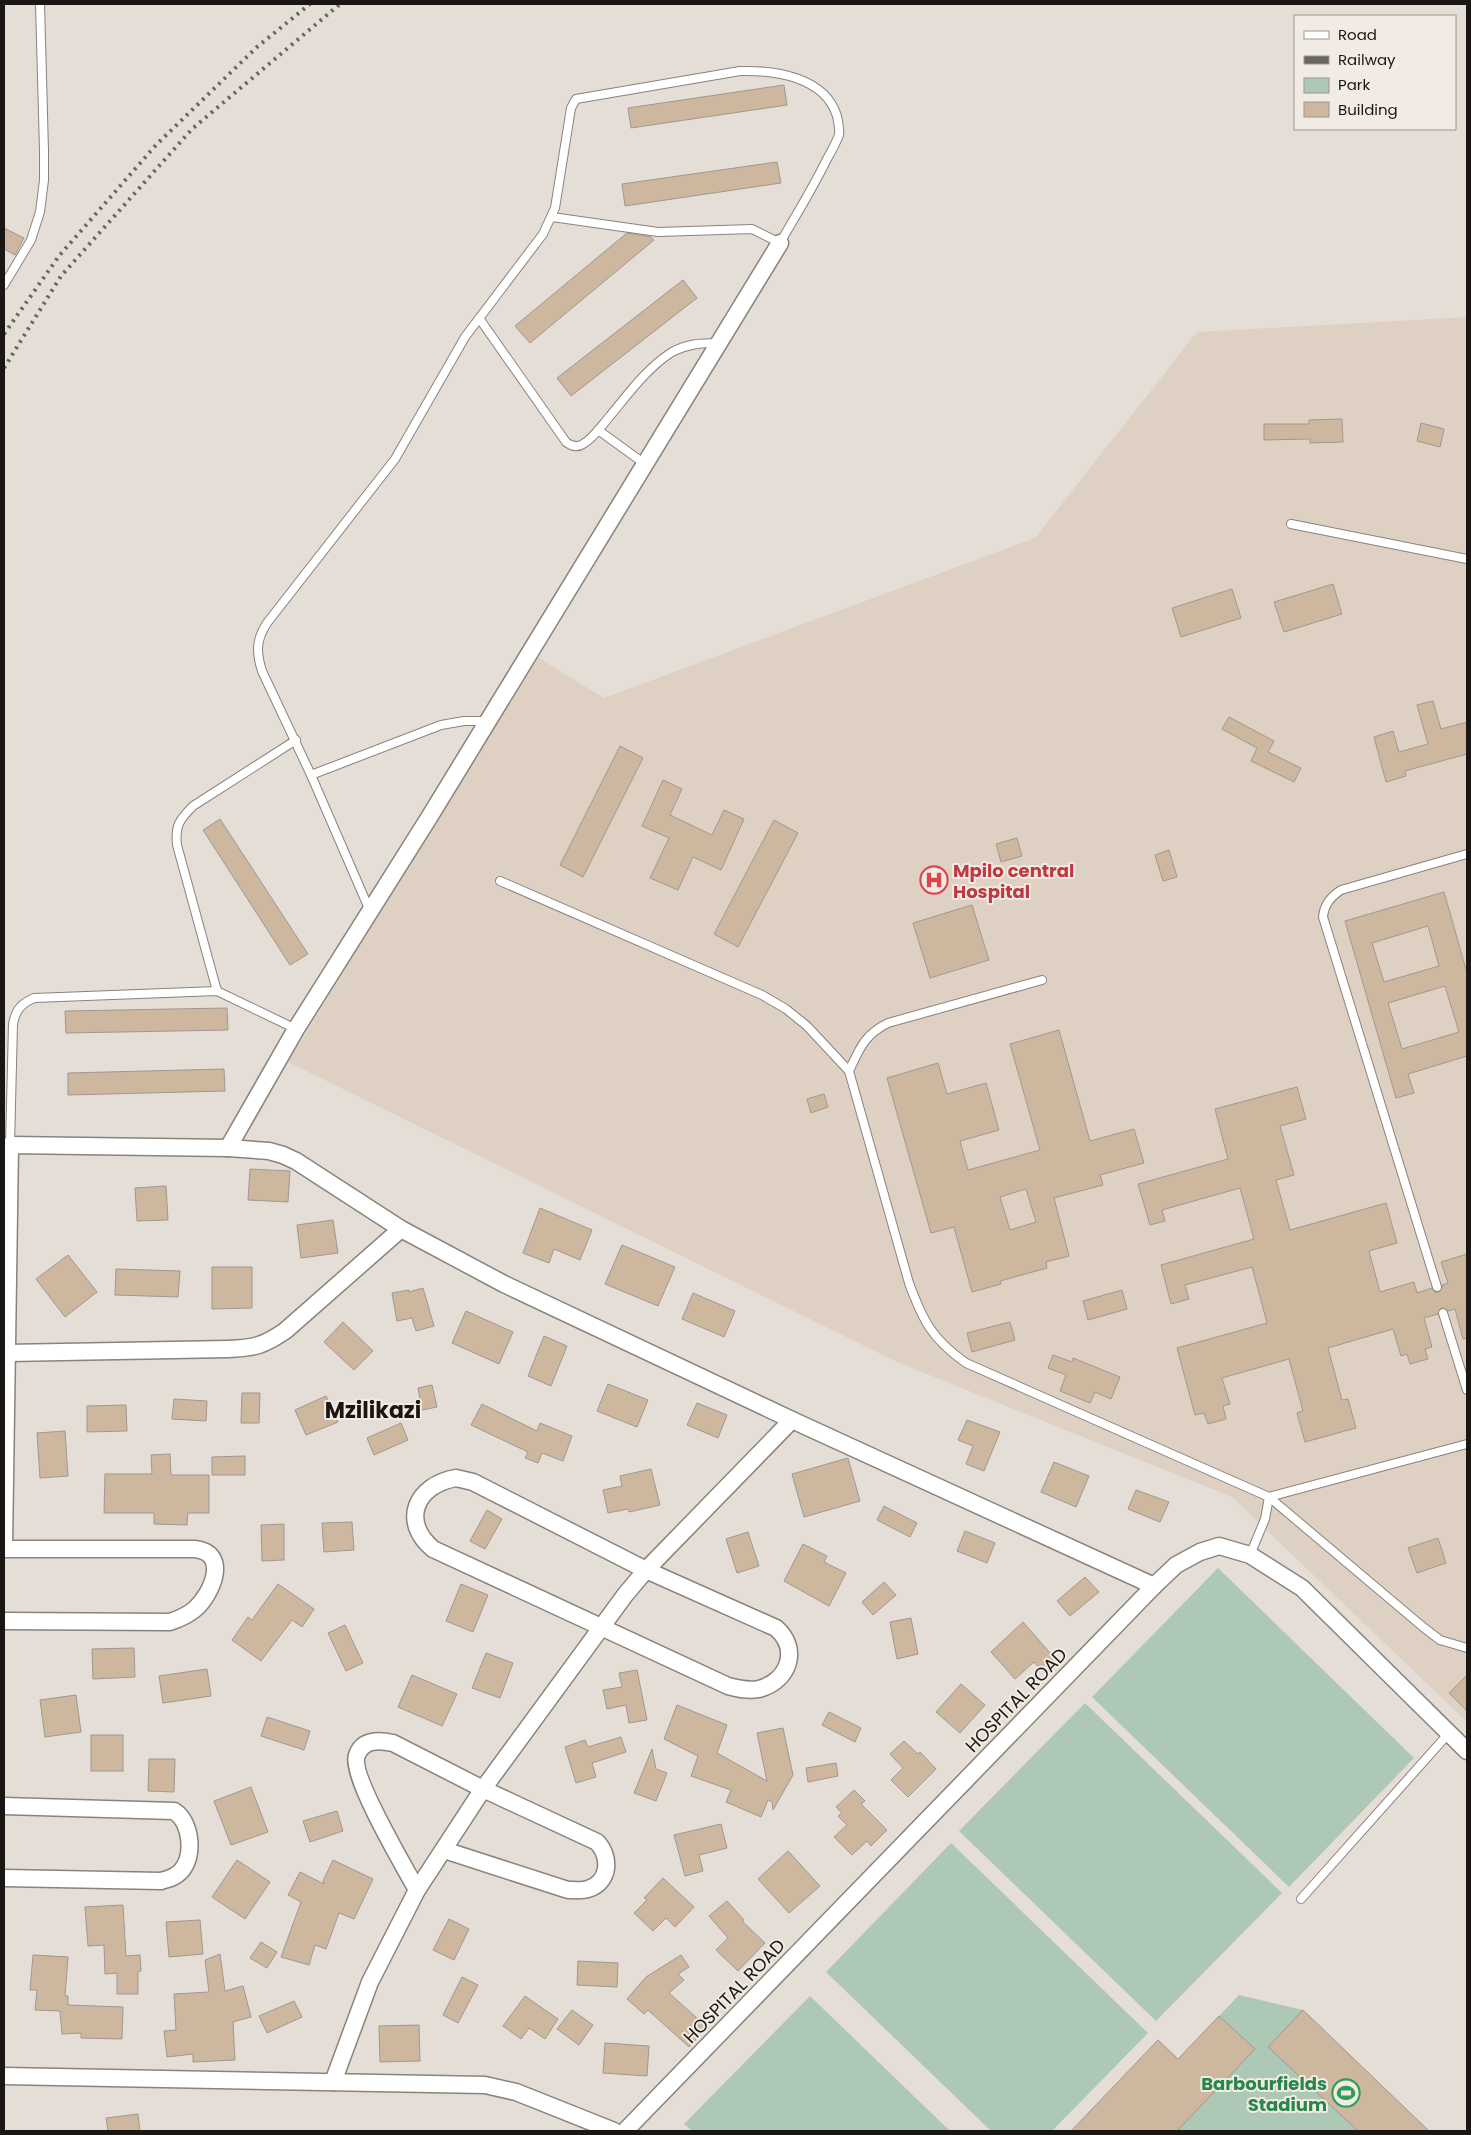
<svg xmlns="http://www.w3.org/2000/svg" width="1471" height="2135" font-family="Poppins,sans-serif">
<rect width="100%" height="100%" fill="#e5ded6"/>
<polygon fill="#ded1c4" points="1467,317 1467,1722 1232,1497 897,1362 288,1062 537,657 604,698 1035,538 1197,332"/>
<g fill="#aec8b6">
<polygon points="1218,1568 1414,1758 1289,1887 1092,1697"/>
<polygon points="1085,1703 1282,1893 1156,2021 959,1831"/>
<polygon points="951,1843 1148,2033 1052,2131 991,2131 826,1972"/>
<polygon points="1239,1995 1303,2010 1429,2131 1110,2131"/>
<polygon points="810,1996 950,2131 692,2131 684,2124"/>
</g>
<g fill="#ceb79f" stroke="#9f9891" fill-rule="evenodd">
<polygon points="784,85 787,105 631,128 628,108"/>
<polygon points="777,162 781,183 625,206 622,184"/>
<polygon points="4,228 24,238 15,255 4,249"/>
<polygon points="627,233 651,237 654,240 530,343 515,326"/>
<polygon points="683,280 697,298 571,396 557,378"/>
<polygon points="1342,419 1343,442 1310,443 1310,439 1264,440 1264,424 1309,424 1309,420"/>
<polygon points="1421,423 1444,429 1440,447 1417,441"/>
<polygon points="1333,584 1342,614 1284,632 1274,602"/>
<polygon points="1232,589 1241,618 1181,637 1172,608"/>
<polygon points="1433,701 1441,729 1467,722 1467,754 1405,771 1406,776 1386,782 1374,737 1393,731 1399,752 1428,744 1417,705"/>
<polygon points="1229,717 1274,741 1268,752 1301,768 1294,782 1251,761 1257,748 1222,729"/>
<polygon points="620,746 643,758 583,877 560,865"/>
<polygon points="663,780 682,789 670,815 712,835 724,810 744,819 721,870 693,857 678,890 650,878 669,838 642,826"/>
<polygon points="220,819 308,954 290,965 203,830"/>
<polygon points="774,820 798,833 738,947 714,934"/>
<polygon points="1017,838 1022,856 1001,862 996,844"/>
<polygon points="1169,850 1177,877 1163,881 1155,855"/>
<path d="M1444 892 1467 973V1056L1408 1074 1414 1093 1396 1098 1345 921ZM1428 926 1439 966 1384 982 1372 943ZM1445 986 1459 1032 1402 1049 1388 1003Z"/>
<polygon points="972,905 989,960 930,978 913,923"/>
<polygon points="227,1008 228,1030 66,1033 65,1011"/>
<path d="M1059 1030 1090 1141 1134 1129 1144 1163 1100 1175 1103 1185 1054 1198 1069 1256 1046 1262 1047 1268 1000 1281 1001 1284 972 1292 954 1227 931 1233 887 1078 938 1063 947 1094 986 1083 999 1130 960 1141 968 1170 1040 1150 1010 1044ZM1026 1189 1036 1222 1010 1230 1000 1197Z"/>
<polygon points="224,1069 225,1091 68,1095 68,1073"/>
<polygon points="1297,1087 1306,1119 1280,1126 1294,1175 1276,1180 1290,1230 1386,1203 1397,1243 1369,1251 1380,1292 1414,1282 1417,1293 1432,1288 1435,1292 1439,1292 1442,1289 1442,1285 1448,1283 1441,1262 1467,1254 1467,1338 1463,1339 1455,1309 1448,1311 1442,1308 1439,1310 1438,1314 1424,1318 1432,1347 1425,1349 1428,1359 1410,1364 1407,1354 1401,1356 1393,1329 1328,1348 1342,1400 1348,1399 1356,1428 1305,1442 1297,1413 1303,1411 1289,1359 1222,1378 1230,1404 1223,1406 1226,1419 1208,1424 1204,1413 1195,1415 1177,1348 1267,1323 1252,1267 1185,1285 1189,1299 1171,1304 1161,1265 1254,1239 1240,1188 1162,1210 1165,1221 1150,1225 1138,1184 1228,1159 1215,1109"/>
<polygon points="824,1094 828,1107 811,1113 807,1099"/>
<polygon points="250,1169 290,1171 288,1202 248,1200"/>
<polygon points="166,1186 168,1220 137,1221 135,1188"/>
<polygon points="540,1208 592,1230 580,1260 554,1249 549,1263 523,1253"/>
<polygon points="333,1220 338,1253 301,1258 297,1225"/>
<polygon points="622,1245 675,1267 658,1306 605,1284"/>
<polygon points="68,1255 97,1292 65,1317 36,1279"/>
<polygon points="212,1267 252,1267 252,1308 212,1309"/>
<polygon points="116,1269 180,1271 178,1297 115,1295"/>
<polygon points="423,1288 434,1326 416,1331 412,1318 397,1321 392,1293 409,1290 409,1292"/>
<polygon points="1122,1290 1127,1309 1088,1320 1083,1301"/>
<polygon points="693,1293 735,1311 724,1337 682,1319"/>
<polygon points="466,1311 513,1332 499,1364 452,1343"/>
<polygon points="343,1322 373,1351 354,1370 324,1342"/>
<polygon points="1010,1322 1015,1340 972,1352 967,1333"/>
<polygon points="544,1336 567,1346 551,1386 528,1376"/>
<polygon points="1053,1355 1072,1362 1073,1358 1120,1377 1111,1399 1095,1392 1090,1403 1060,1391 1066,1375 1048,1368"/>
<polygon points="608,1384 648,1400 637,1427 597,1411"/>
<polygon points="432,1385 437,1407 422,1410 418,1388"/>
<polygon points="242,1393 260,1393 259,1423 241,1423"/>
<polygon points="326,1396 338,1422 306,1435 295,1410"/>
<polygon points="174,1399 207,1401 206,1421 172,1419"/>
<polygon points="697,1403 727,1415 718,1438 687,1425"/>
<polygon points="482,1404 537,1431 540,1423 572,1436 563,1461 542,1453 538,1463 525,1458 528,1452 471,1425"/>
<polygon points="126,1405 127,1431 87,1432 87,1406"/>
<polygon points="967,1420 1000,1432 984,1471 966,1464 973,1446 958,1440"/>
<polygon points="401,1423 408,1440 374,1455 367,1438"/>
<polygon points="65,1431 68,1476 40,1478 37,1433"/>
<polygon points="170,1454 171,1475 209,1475 209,1513 188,1513 187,1525 154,1524 154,1513 104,1513 105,1474 152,1474 151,1455"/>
<polygon points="245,1456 245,1475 212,1475 212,1457"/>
<polygon points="848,1458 860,1501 804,1517 792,1474"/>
<polygon points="1054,1462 1089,1476 1076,1507 1041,1492"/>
<polygon points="651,1469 660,1505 629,1512 628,1509 608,1513 603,1490 622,1486 620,1476"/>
<polygon points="1136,1490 1169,1502 1160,1522 1128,1509"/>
<polygon points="884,1506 917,1523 910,1537 877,1520"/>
<polygon points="487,1510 502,1519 485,1549 470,1541"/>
<polygon points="352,1522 354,1550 324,1552 322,1523"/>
<polygon points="284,1524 284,1560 262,1561 261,1525"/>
<polygon points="965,1531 995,1543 987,1563 957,1551"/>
<polygon points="748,1532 759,1566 737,1573 726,1539"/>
<polygon points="1438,1538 1446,1563 1417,1573 1408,1548"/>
<polygon points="803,1544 827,1556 824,1562 846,1573 829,1606 784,1581"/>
<polygon points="1085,1577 1099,1592 1070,1616 1057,1601"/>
<polygon points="884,1582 896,1595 873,1615 862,1602"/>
<polygon points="278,1584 314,1609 302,1627 292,1620 261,1661 232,1640 248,1617 252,1620"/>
<polygon points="461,1584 488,1595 473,1632 446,1621"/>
<polygon points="911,1618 918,1654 897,1659 890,1622"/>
<polygon points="1023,1622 1057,1661 1044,1673 1034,1662 1015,1679 991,1652"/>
<polygon points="345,1625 363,1663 346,1671 328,1633"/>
<polygon points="134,1648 135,1677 93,1679 92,1649"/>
<polygon points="486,1653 513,1663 500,1698 472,1688"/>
<polygon points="207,1669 211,1696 163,1703 159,1676"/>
<polygon points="637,1670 647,1720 629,1723 626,1705 607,1709 603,1690 622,1687 619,1673"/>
<polygon points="412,1675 457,1694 442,1726 398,1707"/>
<polygon points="1467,1675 1467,1711 1449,1693"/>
<polygon points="961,1684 985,1705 960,1733 936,1712"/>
<polygon points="76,1695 81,1732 45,1737 40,1700"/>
<polygon points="677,1705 727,1725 717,1753 767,1781 757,1733 783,1728 793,1775 773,1810 772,1802 768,1800 761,1817 726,1802 731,1790 691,1776 698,1756 664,1739"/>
<polygon points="829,1712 861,1728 855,1742 822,1725"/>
<polygon points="267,1717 310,1731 304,1750 261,1736"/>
<rect x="91" y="1735" width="32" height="36"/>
<polygon points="621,1737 626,1752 592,1763 596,1777 576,1783 565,1747 585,1740 588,1747"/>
<polygon points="904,1741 918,1754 920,1752 936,1769 908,1797 891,1780 903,1768 890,1754"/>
<polygon points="652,1749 656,1769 667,1773 656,1801 634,1793"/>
<polygon points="149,1759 175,1759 174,1792 148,1791"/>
<polygon points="836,1763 838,1776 808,1782 806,1768"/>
<polygon points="251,1787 268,1832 231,1845 214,1801"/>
<polygon points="854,1790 865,1801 861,1804 887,1830 871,1846 867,1841 852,1855 834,1837 847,1825 838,1816 842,1813 836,1807"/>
<polygon points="337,1811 343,1831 310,1842 303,1821"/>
<polygon points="721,1824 727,1848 699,1855 703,1871 685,1876 674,1835"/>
<polygon points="788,1851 820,1886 789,1913 758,1879"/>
<polygon points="237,1860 270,1882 245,1919 212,1897"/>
<polygon points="333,1860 373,1879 354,1919 339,1913 326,1949 315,1945 309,1965 281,1957 301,1902 288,1895 300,1872 324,1884 323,1881"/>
<polygon points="663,1878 694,1907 675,1927 666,1918 653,1931 634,1913 647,1900 644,1898"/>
<polygon points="727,1901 744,1920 742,1921 765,1943 738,1971 716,1950 728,1938 709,1916"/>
<polygon points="123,1905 126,1956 140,1955 141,1971 138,1972 138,1994 117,1994 117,1973 105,1974 104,1945 88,1946 85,1907"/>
<polygon points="449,1919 469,1929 454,1960 433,1950"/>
<polygon points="200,1920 203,1954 169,1957 166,1922"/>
<polygon points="261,1942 277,1952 267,1968 250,1958"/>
<polygon points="220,1954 225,1991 243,1986 251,2017 233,2022 235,2060 193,2062 193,2054 167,2057 164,2031 176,2030 174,1994 209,1992 205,1960"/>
<polygon points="33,1955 68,1957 65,1996 68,1996 68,2005 123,2007 122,2039 81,2038 81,2033 62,2034 60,2011 35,2010 37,1990 30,1990"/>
<polygon points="681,1955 689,1967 678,1974 684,1980 669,1993 707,2027 689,2047 648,2010 644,2014 627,1999 646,1977"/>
<polygon points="578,1961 618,1963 617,1987 577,1985"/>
<polygon points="462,1977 478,1985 458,2023 443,2015"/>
<polygon points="525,1996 558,2019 545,2039 529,2028 521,2039 503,2026"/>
<polygon points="294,2001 302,2017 267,2033 259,2016"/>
<polygon points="572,2010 593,2025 579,2045 557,2029"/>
<polygon points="1303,2010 1429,2131 1358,2131 1268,2047"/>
<polygon points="1219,2016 1255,2049 1177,2131 1071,2131 1158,2040 1178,2059"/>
<polygon points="419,2025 420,2061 380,2062 379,2026"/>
<polygon points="605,2043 649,2046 647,2076 603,2073"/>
<polygon points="138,2114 140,2131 108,2131 106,2118"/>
</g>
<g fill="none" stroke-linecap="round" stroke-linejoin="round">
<g stroke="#89837c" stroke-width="10">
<g id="service">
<polyline points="4,285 31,240 40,212 44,180 44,151 40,4"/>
<path d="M479 318 566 442C571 446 577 448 583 444 594 438 602 425 610 416 629 393 647 368 672 352 687 344 701 343 717 343"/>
<polyline points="598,430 645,464"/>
<polyline points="1291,524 1467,559"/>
<polyline points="311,775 441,725 464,721 487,721"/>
<path d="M500 881 762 995 786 1009 807 1026 849 1071 909 1283C923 1321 932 1339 966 1363L1269 1497 1423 1627 1440 1640 1467 1648"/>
<path d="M370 911 311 775 262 671C256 652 256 640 267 623L395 459 465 337 543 234 555 208 571 108 576 99 740 71C775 70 825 77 837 116 838 121 840 130 839 135 836 143 831 152 827 159 813 188 796 215 780 243L752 229 658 232 552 217"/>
<path d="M217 991 177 845C175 826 179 820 193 806L296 740"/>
<path d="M849 1071C860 1048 864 1035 888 1023L1042 980"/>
<path d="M10 1145 13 1024C16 1009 21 1004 34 998L217 991 296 1029"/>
<path d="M1437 1287 1323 917C1324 905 1330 897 1341 890L1467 854"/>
<polyline points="1443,1313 1467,1390"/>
<polyline points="1250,1555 1265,1519 1269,1497 1467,1444"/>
<polyline points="1301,1899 1449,1733"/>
</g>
</g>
<g stroke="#89837c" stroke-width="19">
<g id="minor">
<polyline points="228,1148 296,1029 430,816 780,243"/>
<path d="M7 1353 228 1349C254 1348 263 1346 285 1331L401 1229"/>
<path d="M456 1478 473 1482 646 1570 776 1628C800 1649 789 1681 759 1689 748 1691 739 1689 728 1686L433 1549C400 1521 416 1485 456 1478Z"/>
<polyline points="4,1546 10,1145 228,1148 269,1151 283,1155 296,1161 401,1229 504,1284 792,1420 1154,1586"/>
<path d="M4 1549H195C230 1553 212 1594 195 1609 188 1615 179 1619 170 1622L4 1621"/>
<path d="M4 1806 174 1811C191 1821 195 1856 181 1871 176 1877 168 1879 161 1881L4 1878"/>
<path d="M417 1890C405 1868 349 1774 357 1755 363 1739 379 1740 393 1743L483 1789 597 1842C611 1857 610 1882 588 1889 582 1891 574 1890 568 1890L444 1850"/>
<polyline points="4,2076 485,2085 516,2092 614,2131"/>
<polyline points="333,2082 370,1982 417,1890 483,1789 625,1595 646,1570 792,1420"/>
<polyline points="625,2131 1154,1586 1176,1565 1200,1552 1219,1546 1250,1555 1302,1588 1467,1751"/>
</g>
</g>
<use href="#service" stroke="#fff" stroke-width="8"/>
<use href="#minor" stroke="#fff" stroke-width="16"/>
<g stroke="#696561" stroke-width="4" stroke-dasharray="2.5 5" stroke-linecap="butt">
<polyline points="4,334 59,256 156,145 257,47 310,4"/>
<polyline points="4,368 61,276 192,129 340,4"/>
</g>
</g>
<defs>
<g id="hospital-ring" transform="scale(1.4375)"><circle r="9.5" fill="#f2ebe3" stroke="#e0444e" stroke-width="1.5"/><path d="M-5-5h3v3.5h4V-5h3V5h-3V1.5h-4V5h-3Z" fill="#e0444e"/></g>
<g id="stadium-ring" transform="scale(1.4375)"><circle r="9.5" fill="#f2ebe3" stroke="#2e9e5b" stroke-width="1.5"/><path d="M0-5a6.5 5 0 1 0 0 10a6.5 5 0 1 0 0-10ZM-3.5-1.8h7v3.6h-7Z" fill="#2e9e5b"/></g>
</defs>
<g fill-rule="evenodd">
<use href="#hospital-ring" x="934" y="880"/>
<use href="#stadium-ring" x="1346" y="2093"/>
</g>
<g text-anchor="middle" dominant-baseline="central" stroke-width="4" stroke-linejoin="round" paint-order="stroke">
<g font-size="18" font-weight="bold" fill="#be3a42" stroke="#f2ebe3" text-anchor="start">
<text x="953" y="870">Mpilo central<tspan x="953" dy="21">Hospital</tspan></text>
</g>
<g font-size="18" fill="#191614" stroke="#f2ebe3">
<text transform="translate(1016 1700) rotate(-46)">HOSPITAL ROAD</text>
<text transform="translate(734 1991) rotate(-46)">HOSPITAL ROAD</text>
</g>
<g font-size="18" font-weight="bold" fill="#27864d" stroke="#f2ebe3" text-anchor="end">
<text x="1327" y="2083">Barbourfields<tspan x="1327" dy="21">Stadium</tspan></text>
</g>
<g font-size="22" font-weight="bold" fill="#191614" stroke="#f2ebe3">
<text x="373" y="1410">Mzilikazi</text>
</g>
</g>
<rect width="1471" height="2135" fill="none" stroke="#191614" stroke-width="10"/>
<rect x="1294" y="15" width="162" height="115" fill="#f2ebe3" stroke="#9b9690"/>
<rect x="1304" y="31" width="25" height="8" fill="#ffffff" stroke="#9b9690"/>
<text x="1338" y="40" font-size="15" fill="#191614">Road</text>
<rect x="1304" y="56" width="25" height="8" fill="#696561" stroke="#9b9690"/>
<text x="1338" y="65" font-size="15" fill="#191614">Railway</text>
<rect x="1304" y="78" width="25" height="15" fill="#aec8b6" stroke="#9b9690"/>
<text x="1338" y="90" font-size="15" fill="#191614">Park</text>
<rect x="1304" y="102" width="25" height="15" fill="#ceb79f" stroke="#9b9690"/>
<text x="1338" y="115" font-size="15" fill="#191614">Building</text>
</svg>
